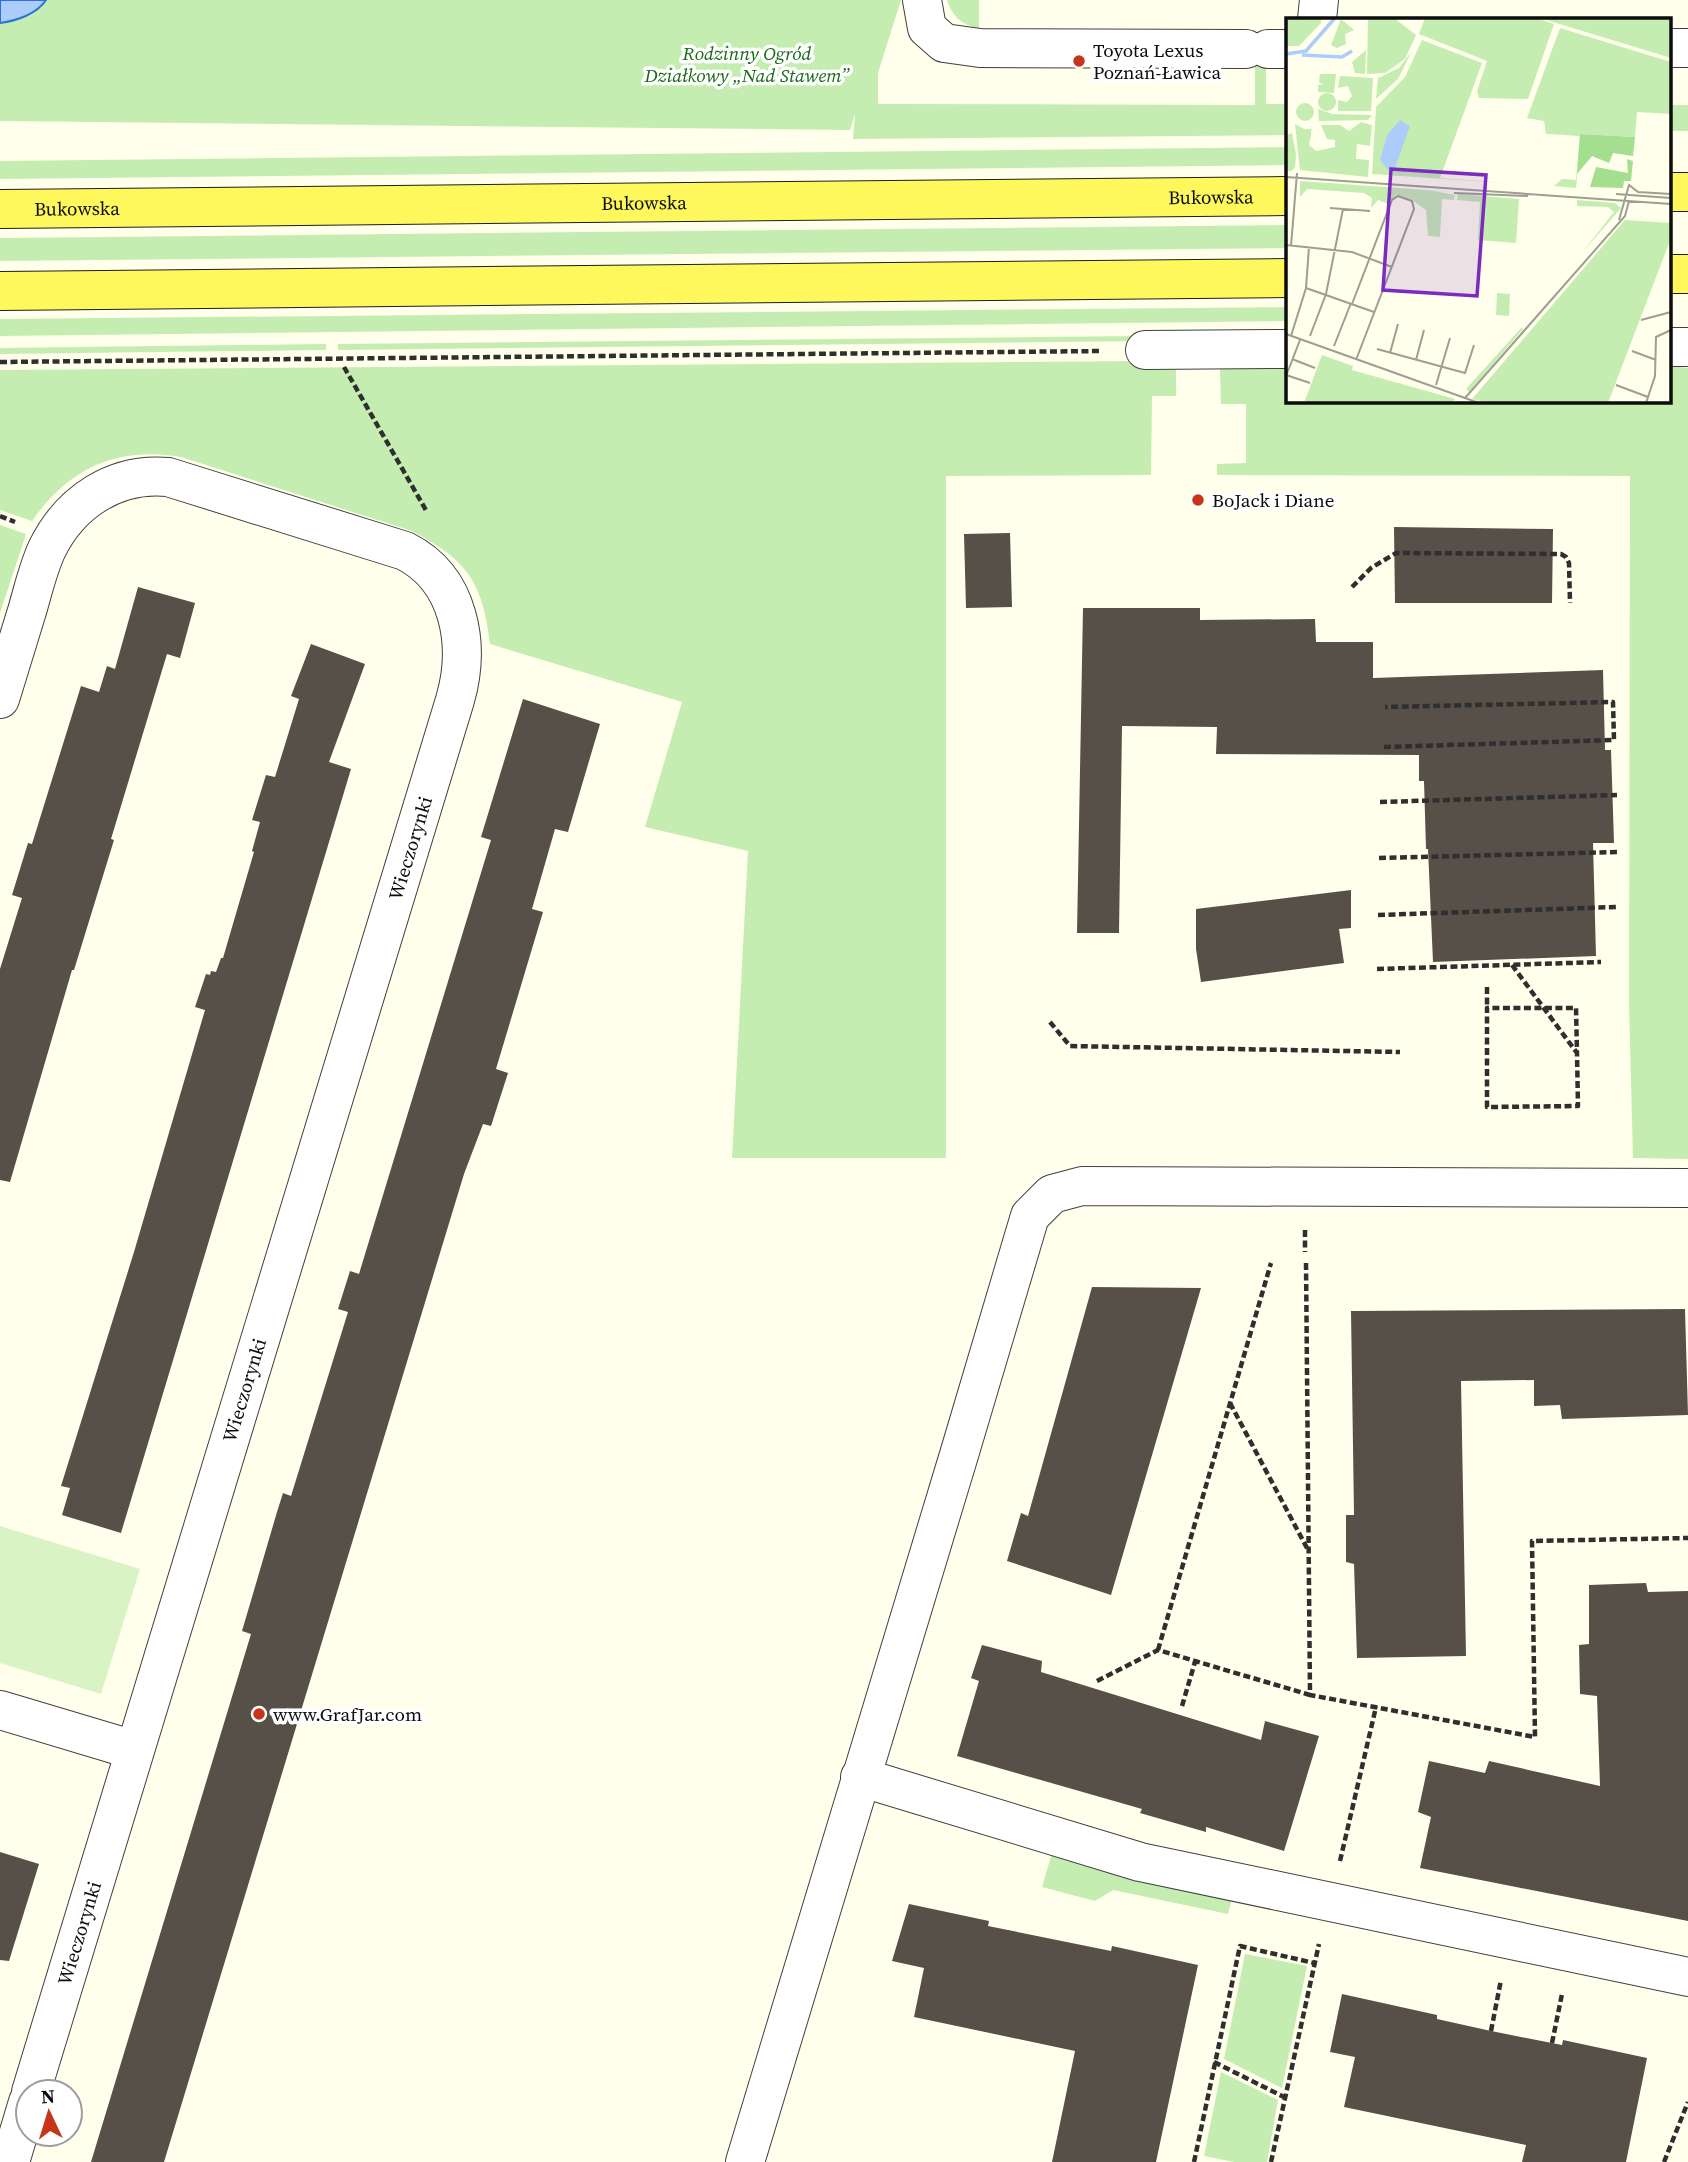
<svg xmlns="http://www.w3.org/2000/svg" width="1688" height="2162" font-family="'Source Serif 4',serif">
<rect width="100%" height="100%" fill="#ffffec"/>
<g fill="#c5edb2">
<polygon points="0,0 901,0 878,73 878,104 1255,105 1255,47 1266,67 1266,104 1287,104 1287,135 853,139 855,114 850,130 0,121"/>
<path d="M947 0H979V28C961 25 953 17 947 0Z"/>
<rect x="1669" y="105" width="19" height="26"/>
<polygon points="1287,147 1287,165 0,179 0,161"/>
<polygon points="1287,225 1287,248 0,261 0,238"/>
<polygon points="1287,307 1287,321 0,336 0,319"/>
<polygon points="1145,336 1145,341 338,350 338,344"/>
<polygon points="326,344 326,350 0,354 0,348"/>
<path d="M1146 361V370L1176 369V396H1152L1151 475 946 476V1158H732L748 851 645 827 682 702 490 644C483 582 467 560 412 531L181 457C117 446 69 468 32 521L0 510V370Z"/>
<polygon points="1669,366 1688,368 1688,1159 1633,1158 1629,1004 1630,476 1217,475 1217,464 1246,463 1246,404 1221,404 1220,369 1287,369 1287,401 1669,401"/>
<polygon points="0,525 26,534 0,613"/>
<polygon points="1052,1853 1232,1899 1228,1914 1113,1890 1095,1901 1042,1887"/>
<polygon points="1245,1954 1307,1966 1282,2088 1224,2059"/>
<polygon points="1221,2072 1278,2100 1267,2162 1234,2162 1204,2156"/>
</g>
<polygon fill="#daf3c5" points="0,1526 140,1569 101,1694 0,1663"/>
<path fill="#accdfb" stroke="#2c71d9" stroke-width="2" d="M0 0H46C37 14 16 21 0 23Z"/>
<g fill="#565048">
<polygon points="1394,527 1553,529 1552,603 1395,603"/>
<polygon points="1010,533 1012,607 966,608 964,534"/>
<polygon points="138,587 195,603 180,658 167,654 111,839 114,840 74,970 72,970 10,1182 0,1180 0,969 22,898 12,895 28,843 32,844 81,686 99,692 107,666 115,669"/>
<polygon points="1083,608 1200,608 1200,620 1315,619 1316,642 1373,642 1373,678 1603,670 1605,750 1611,750 1614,843 1593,843 1596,956 1433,962 1428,849 1426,849 1424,781 1419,781 1419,755 1216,754 1217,727 1122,726 1119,933 1077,933"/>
<polygon points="311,644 365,664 329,762 351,769 121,1533 62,1515 70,1488 61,1486 134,1252 205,1010 195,1007 206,974 210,975 211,971 216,972 221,958 223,958 254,852 252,851 260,822 252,820 266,775 275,777 299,699 291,696"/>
<polygon points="523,699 600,724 568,832 555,829 532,909 543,912 496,1069 508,1073 491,1126 483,1124 464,1174 164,2162 91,2162 251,1634 242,1631 277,1512 283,1493 291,1496 348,1312 338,1309 350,1271 359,1274 491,840 481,837"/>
<polygon points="1351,890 1351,928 1339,929 1344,963 1201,982 1196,949 1196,909"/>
<polygon points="1092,1287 1201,1288 1111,1595 1007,1561 1021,1513 1028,1516"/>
<polygon points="1685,1309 1688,1415 1562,1419 1560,1405 1534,1406 1534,1380 1461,1381 1466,1656 1357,1658 1354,1564 1346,1562 1346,1515 1354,1515 1351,1311"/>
<polygon points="1646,1583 1648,1592 1688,1591 1688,1921 1420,1868 1431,1817 1418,1812 1429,1761 1485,1773 1489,1761 1600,1786 1597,1696 1580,1694 1579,1645 1589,1644 1589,1585"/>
<polygon points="982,1645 1042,1661 1041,1672 1261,1740 1265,1721 1319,1736 1284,1851 1206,1827 1206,1832 1140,1813 1142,1809 957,1756 979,1681 971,1678"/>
<polygon points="0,1852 39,1864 9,1961 0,1960"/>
<polygon points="909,1904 989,1921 988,1926 1111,1951 1112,1946 1198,1965 1156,2162 1052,2162 1075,2051 914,2017 924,1968 892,1961"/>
<polygon points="1342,1994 1437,2015 1437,2019 1491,2031 1562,2045 1563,2040 1647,2058 1626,2162 1522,2162 1526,2145 1344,2107 1355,2057 1330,2052"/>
</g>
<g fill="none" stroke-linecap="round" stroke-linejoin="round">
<g stroke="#404040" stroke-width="40">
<g id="minor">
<polyline points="922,0 927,28 944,43 980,48 1246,49"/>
<polyline points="1317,19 1319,0"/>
<polyline points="1669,48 1688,48"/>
<polyline points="1268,49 1287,49"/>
<polyline points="1669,347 1688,347"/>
<polyline points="1145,350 1287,349"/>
<path d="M0 699C9 670 18 640 27 611 33 591 38 568 47 549 70 502 115 472 168 477L405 551C460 579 471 645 455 700L31 2092"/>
<polyline points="0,1710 134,1750"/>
<polyline points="860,1777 1140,1862 1688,1977"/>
<polyline points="10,2162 28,2102"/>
<path d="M745 2162C840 1847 937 1532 1030 1216L1052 1194 1082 1186 1688 1188"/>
</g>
</g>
<g stroke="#1e1e1e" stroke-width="40">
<g id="major">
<polyline points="1669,192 1688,192"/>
<path id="s1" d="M0 209 1287 196"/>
<polyline points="1669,274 1688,274"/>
<polyline points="0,291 1287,278"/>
</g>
</g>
<g stroke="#2f2f2f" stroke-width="4.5" stroke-dasharray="7 3.5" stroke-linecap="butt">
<polyline points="0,362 1102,351"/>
<polyline points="344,367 427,512"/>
<polyline points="0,516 15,522"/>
<polyline points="1352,587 1371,568 1396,553 1561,554 1566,557 1569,563 1570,603"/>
<polyline points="1384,747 1614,740 1613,702 1385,707"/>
<polyline points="1380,802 1617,795"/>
<polyline points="1379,858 1617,852"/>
<polyline points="1378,915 1616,907"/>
<polyline points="1512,965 1577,1053 1576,1008 1487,1008 1487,1107 1578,1106 1577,1053"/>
<polyline points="1377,969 1601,962"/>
<polyline points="1487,987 1487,1008"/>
<polyline points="1050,1022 1070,1046 1400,1052"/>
<polyline points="1305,1230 1305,1252"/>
<polyline points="1306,1263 1310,1695 1535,1737 1532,1541 1688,1538"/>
<polyline points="1230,1403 1308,1550"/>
<polyline points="1158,1650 1271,1263"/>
<polyline points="1097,1681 1158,1650 1310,1695"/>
<polyline points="1182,1706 1195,1662"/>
<polyline points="1340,1861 1376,1707"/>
<polyline points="1491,2031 1501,1980"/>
<polyline points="1552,2043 1562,1994"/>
<polyline points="1214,2062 1284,2097"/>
<polyline points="1194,2162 1240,1946 1314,1963"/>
<polyline points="1271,2162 1319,1944"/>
<polyline points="1664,2162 1688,2102"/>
</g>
<use href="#minor" stroke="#fff" stroke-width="38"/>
<use href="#major" stroke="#fff85c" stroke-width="38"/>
</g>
<g fill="#c83419" stroke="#fff" stroke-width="2.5">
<circle cx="1079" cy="61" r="7"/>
<circle cx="1198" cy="500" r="7"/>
<circle cx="259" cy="1714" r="7"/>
</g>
<g text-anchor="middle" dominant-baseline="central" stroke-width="7" stroke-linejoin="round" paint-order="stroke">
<g font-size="19" fill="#0d0d0d" stroke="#fff" text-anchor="start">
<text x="1093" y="50">Toyota Lexus<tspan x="1093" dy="22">Poznań-Ławica</tspan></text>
<text x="1212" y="500">BoJack i Diane</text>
<text x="273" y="1714">www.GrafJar.com</text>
</g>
<g font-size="19" font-style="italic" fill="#186a17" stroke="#fff">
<text x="747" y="53">Rodzinny Ogród<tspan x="747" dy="22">Działkowy „Nad Stawem”</tspan></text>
</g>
<g font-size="19" fill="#0d0d0d" stroke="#fff">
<text stroke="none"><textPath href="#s1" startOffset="1211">Bukowska</textPath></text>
<text stroke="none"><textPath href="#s1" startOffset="644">Bukowska</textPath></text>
<text stroke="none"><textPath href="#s1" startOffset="77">Bukowska</textPath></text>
<text transform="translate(410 848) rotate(-73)">Wieczorynki</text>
<text transform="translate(244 1390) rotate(-73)">Wieczorynki</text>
<text transform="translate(79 1933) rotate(-73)">Wieczorynki</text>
</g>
</g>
<g transform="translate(1286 18)">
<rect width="385" height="385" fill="#ffffec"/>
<path d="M0 0H35V5L13 28H0ZM82 0H108L130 17 119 41 99 55 81 56ZM139 0H250L268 6 242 81 193 80 191 73 201 43 133 16ZM254 0H377L385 3V40ZM55 1 68 12 59 16 60 26 51 30 45 27ZM274 10 385 44V96L351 94 349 119 295 116 290 170 268 168 276 161 290 162 294 118 260 116 258 103 241 100ZM136 22 196 45 154 160 231 166 86 156 90 89 119 59ZM80 32 79 56 69 55 66 44ZM126 33 112 61 90 81 92 60 113 50ZM34 56H50L48 75 32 74V67L37 66 33 64ZM54 58 87 60 85 93H52V82L61 84 66 78 62 68 52 70ZM32 84a9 9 0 1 1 18 0a9 9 0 1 1-18 0ZM10 94a9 9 0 1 1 18 0a9 9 0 1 1-18 0ZM32 91 46 96 86 97 82 102 33 103ZM75 104 86 107 84 128 71 126 70 141 83 142 82 159 14 152 9 106 18 111H25L26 106 25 117 23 127 30 133 49 129V122L41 121 35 107H54L63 113ZM6 115 10 136 9 150 5 153H0V117ZM14 163 168 174 148 173 169 177 168 182 156 181 154 219 142 218 140 192 126 182 110 177 102 186 92 182 85 190 86 180 78 175 21 171 14 179ZM172 176 233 181 230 225 192 222 194 184 171 182ZM291 182 329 185 335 190 295 236 328 194 322 189 291 188ZM339 202 385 205V220L322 385H203L186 381ZM211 275 224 276 223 298 210 297ZM236 309 237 311 183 374 180 371ZM36 337 67 348 66 352 169 381 166 385H18Z" fill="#c5edb2"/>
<path d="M294 116 349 119 347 138 327 135 323 145 306 138 291 156ZM341 141 347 143 345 163H338L337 170 304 169 310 149 342 155Z" fill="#a4df90"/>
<path d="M114 102 124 108 109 150 102 152 94 142 101 117Z" fill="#accdfb"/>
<path fill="none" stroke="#accdfb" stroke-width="3.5" d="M0 36 20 33 49 0M16 37 56 39 66 33"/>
<path fill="none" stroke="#9e9e93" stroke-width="2" d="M0 159 385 186M168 175 242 178M330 176 385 180M44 190 84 193M333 202 343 167 352 174 385 176M0 227 66 234 106 249M5 228 11 155M20 270 88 294M66 286 106 182 112 178 126 183 128 191 70 342M355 302 385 294M0 316 193 385M5 318 20 270 23 229M24 318 40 276 57 191M48 328 65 285M91 331 179 355 188 327M346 333 370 342M104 335 112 306M6 341 29 350M130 342 138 312M0 357 24 365M0 358 14 322M150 367 164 320M330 367 362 379M179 380 339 198 343 183M360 385 369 358 370 319 385 312"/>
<path fill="#7b2cbf" fill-opacity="0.15" stroke="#7b2cbf" stroke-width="3.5" d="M105 151 200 157 191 278 97 272Z"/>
<rect width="385" height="385" fill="none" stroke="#0d0d0d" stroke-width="3.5"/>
</g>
<g transform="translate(49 2113) rotate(356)"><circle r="33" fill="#ffffff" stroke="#9e9e9e" stroke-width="2"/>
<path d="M0-5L12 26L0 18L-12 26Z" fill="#c83419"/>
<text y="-10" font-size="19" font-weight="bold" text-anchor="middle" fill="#0d0d0d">N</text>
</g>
</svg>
